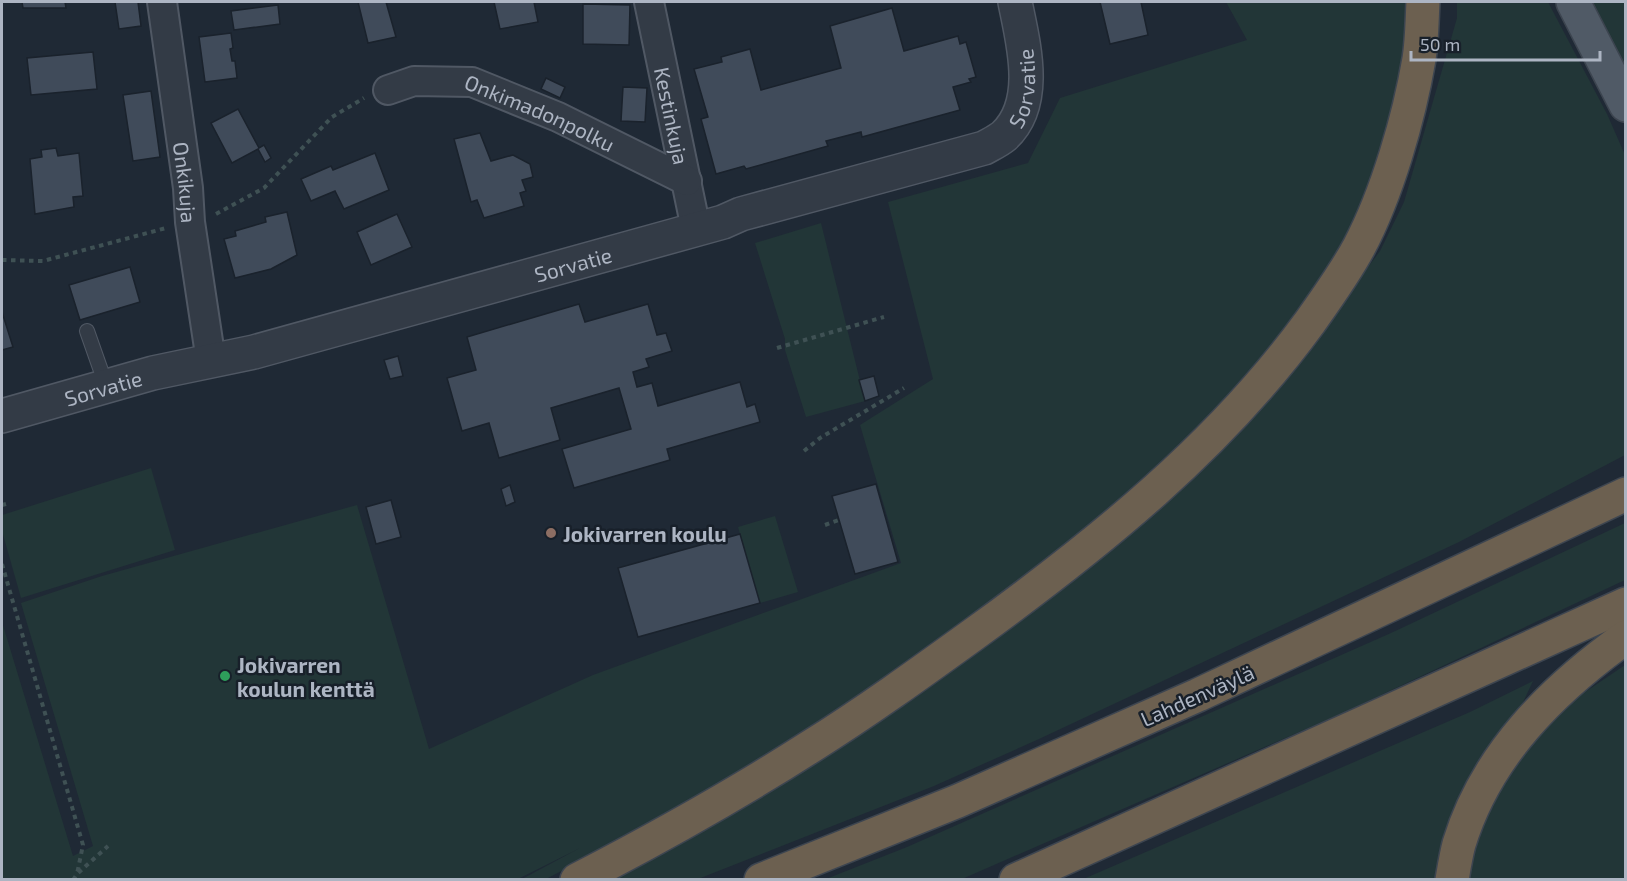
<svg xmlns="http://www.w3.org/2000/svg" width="1627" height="881" font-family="'Exo 2',sans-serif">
<rect width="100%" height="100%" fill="#1f2935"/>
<g fill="#223637">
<polygon points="1226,2 1412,2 1402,72 1386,144 1364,202 1315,291 1225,406 1131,492 1031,574 879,686 779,751 640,830 546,879 522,879 580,848 518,879 2,879 2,622 73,856 93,846 21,603 102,576 357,505 429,749 593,675 901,563 860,425 933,379 888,202 1028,163 1060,98 1247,40"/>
<polygon points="1457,2 1548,2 1607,114 1625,155 1625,455 1459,542 1039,739 934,786 698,879 603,880 1045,600 1297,361 1380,251 1404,202 1457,18"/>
<polygon points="1592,2 1625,2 1625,67"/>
<polygon points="821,223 865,401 806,417 785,350 785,339 755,243"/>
<polygon points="151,468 175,550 21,598 2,531 2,515"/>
<polygon points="775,516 798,592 760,603 738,527"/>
<polygon points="1625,523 1625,580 1345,712 962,879 826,879 907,847 1391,633"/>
<polygon points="1625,665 1625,879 1465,880 1484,816 1524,755 1560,709"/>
<polygon points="1533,681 1441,879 1081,880 1470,712"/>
</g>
<g fill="#404b5a" stroke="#1a222c" stroke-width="1.5">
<polygon points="22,2 65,2 66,8 23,8"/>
<polygon points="115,2 138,2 141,26 119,29"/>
<polygon points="358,2 386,2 396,37 368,43"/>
<polygon points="494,2 534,2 538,22 500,29"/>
<polygon points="1100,2 1141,2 1148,35 1110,44"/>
<polygon points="583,4 630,5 629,45 583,44"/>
<polygon points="278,5 280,24 234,30 231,11"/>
<polygon points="892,8 904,51 958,36 960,44 966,42 976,77 969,79 971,82 953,87 960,110 862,137 861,132 826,141 828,146 746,169 744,166 716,174 701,119 708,117 694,69 722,62 721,57 750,49 761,90 841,68 830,26"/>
<polygon points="231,33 233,48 230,49 232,61 235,61 237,78 205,82 199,37"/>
<polygon points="93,52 97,89 31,95 27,58"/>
<polygon points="546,78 565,87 560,98 541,89"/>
<polygon points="623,87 647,88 645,122 621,121"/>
<polygon points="151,91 160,157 133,161 123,95"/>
<polygon points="238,109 259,148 264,145 271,158 265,162 258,149 232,163 211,123"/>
<polygon points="480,133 491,161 513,155 530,164 533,177 522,180 526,191 520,193 524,206 484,218 477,200 471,202 454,139"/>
<polygon points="56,148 58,156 79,153 83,196 73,197 74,207 35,214 30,159 42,157 41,150"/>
<polygon points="375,153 389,190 344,209 335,191 311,201 301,179 331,166 333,170"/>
<polygon points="287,212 297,255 271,269 235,278 224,239 236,236 235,231 266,222 265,217"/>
<polygon points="397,214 412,247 371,265 357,232"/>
<polygon points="130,267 140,302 80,320 69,285"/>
<polygon points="579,304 585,322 648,304 657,335 666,333 672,351 646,359 649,367 633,372 637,387 652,383 658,406 740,382 747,407 755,404 760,422 667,449 670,460 574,488 562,449 631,429 619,388 551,408 560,440 499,458 489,423 462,431 447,378 476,370 467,337"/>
<polygon points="2,312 13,347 2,350"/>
<polygon points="398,356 403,376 390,379 384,360"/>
<polygon points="874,376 879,396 865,401 859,380"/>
<polygon points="876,484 898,562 855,574 832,496"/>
<polygon points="510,485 515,502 506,506 501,489"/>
<polygon points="391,500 401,537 376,544 366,507"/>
<polygon points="740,534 760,603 638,637 618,568"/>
</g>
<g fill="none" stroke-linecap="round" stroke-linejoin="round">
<g stroke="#505864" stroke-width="16">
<polyline id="service" points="87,331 106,385"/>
</g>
<g stroke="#505864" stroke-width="32">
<g id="minor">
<path id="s1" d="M162 2 188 188 190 222 211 361"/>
<path id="s2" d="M649 2 696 229"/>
<path id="s3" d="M388 90 414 81 472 82 558 117 687 181"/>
</g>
</g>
<g stroke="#505864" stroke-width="36">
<g id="tertiary">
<path id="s4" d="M2 416 153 373 254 352 723 222 741 214 984 148C991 144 998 141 1004 136 1040 103 1023 42 1015 2"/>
</g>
</g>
<g stroke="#3c444f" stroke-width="36">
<polyline id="primary" points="1573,2 1626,105"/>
</g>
<g stroke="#3d4550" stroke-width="36">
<g id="motorway">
<path d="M577 880C656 839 735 795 810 747 866 712 920 673 974 634 1098 544 1219 447 1310 322 1327 298 1345 273 1359 247 1387 194 1409 118 1419 59 1422 40 1422 20 1423 2"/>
<polyline points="761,880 958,801 1198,695 1626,494"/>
<polyline points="1016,880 1626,604"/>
<path d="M1452 880C1454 868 1456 855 1459 844 1486 755 1552 690 1626 637"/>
</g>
</g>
<g stroke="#3f5154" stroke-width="4" stroke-dasharray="4.5 4.5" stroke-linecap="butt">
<polyline points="216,214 264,188 332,117 364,98"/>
<polyline points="2,260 43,261 166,228"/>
<polyline points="777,348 884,317"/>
<polyline points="804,451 820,438 904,388"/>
<polyline points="2,505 6,504"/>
<polyline points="825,525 839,520"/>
<polyline points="2,564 83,845 77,874"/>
<polyline points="73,880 77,874 108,846"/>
</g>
<use href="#service" stroke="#333b46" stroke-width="14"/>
<use href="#minor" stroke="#333b46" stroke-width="28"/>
<use href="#tertiary" stroke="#333b46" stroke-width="33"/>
<use href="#primary" stroke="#505a66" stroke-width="33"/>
<use href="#motorway" stroke="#6c6050" stroke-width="33"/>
</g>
<circle fill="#8d6e63" stroke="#18202a" stroke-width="2" cx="551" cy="533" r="6"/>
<circle fill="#2e9e5b" stroke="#18202a" stroke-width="2" cx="225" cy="676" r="6"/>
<g text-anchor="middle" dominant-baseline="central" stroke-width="5" stroke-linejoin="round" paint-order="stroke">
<g font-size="21" fill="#adb5c3" stroke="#18202a">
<text stroke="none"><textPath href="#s4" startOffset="1095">Sorvatie</textPath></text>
<text stroke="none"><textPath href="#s2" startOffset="116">Kestinkuja</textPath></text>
<text stroke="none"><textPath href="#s3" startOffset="160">Onkimadonpolku</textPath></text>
<text stroke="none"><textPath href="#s1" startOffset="182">Onkikuja</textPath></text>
<text stroke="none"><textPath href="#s4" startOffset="591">Sorvatie</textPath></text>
<text stroke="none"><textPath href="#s4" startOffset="105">Sorvatie</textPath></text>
<text transform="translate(1197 695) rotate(-24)">Lahdenväylä</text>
</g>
<g font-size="21" font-weight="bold" fill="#adb5c3" stroke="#18202a" text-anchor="start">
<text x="563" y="533">Jokivarren koulu</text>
<text x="237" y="664">Jokivarren<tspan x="237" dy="24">koulun kenttä</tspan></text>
</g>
</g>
<rect width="1627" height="881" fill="none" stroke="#adb5c3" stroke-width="6"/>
<path d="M1411 51v9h189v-9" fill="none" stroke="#adb5c3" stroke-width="3"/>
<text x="1420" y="51" font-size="18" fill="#adb5c3" stroke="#18202a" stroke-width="4.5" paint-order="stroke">50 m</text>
</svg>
